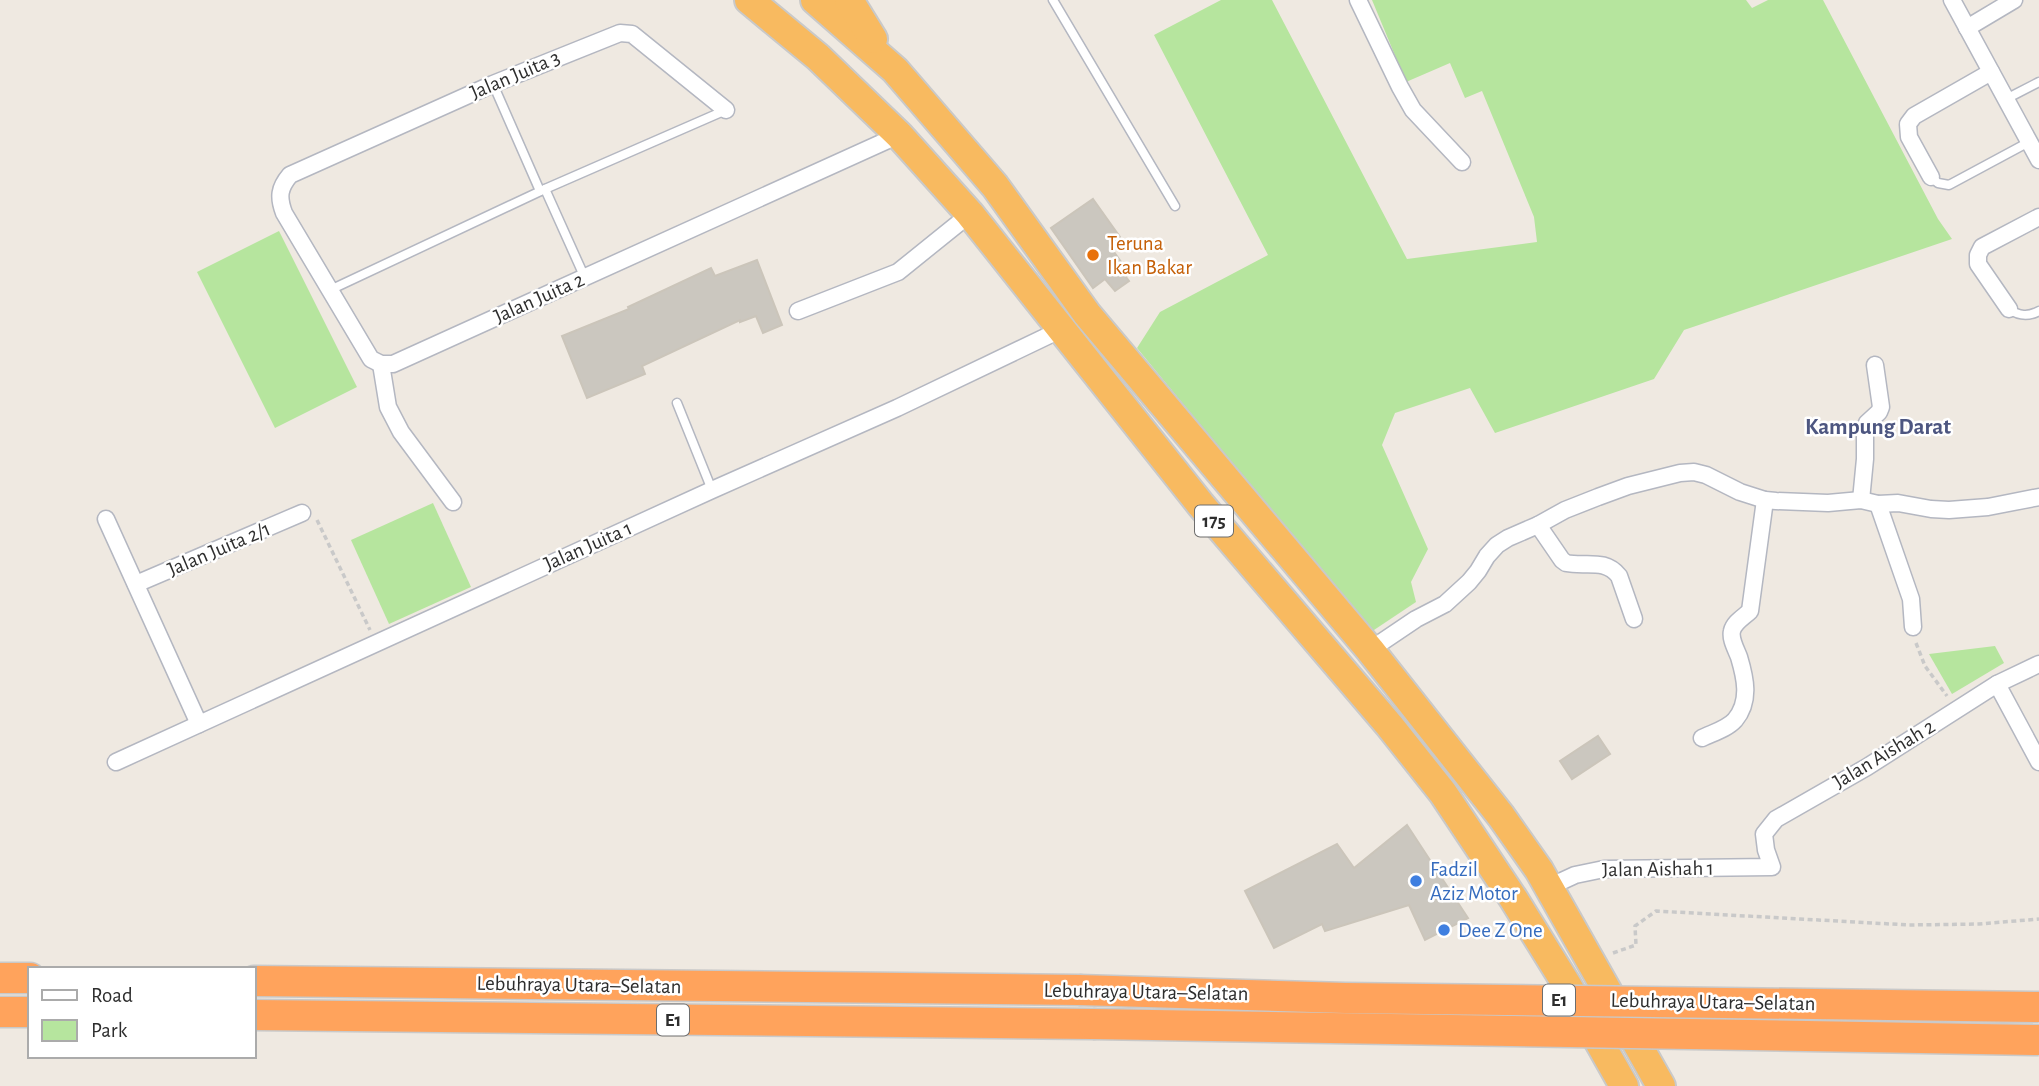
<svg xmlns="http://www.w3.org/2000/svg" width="2039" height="1086" font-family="'Alegreya Sans',sans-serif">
<rect width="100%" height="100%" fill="#efe9e1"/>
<g fill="#b6e59e">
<polygon points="1221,0 1272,0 1407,259 1537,242 1534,217 1482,91 1465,98 1450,63 1406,82 1372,0 1746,0 1752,8 1768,0 1823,0 1938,219 1952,239 1684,330 1654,379 1495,433 1470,388 1395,413 1382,445 1428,549 1411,582 1416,602 1371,632 1137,348 1160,312 1268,255 1154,35"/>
<polygon points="279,231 357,387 275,428 197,272"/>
<polygon points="433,503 471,587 389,624 351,540"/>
<polygon points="1995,646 2004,663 1952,694 1929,654"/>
</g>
<g fill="#cbc7bf" stroke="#cbc5ba" stroke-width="2">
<polygon points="1093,199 1120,237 1109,245 1124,266 1120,269 1129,281 1115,291 1105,279 1093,288 1051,228"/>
<polygon points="757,260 782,325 763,333 756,316 740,322 740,320 642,366 645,374 587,398 562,336 629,309 628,307 711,268 715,276"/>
<polygon points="1598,736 1610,754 1572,779 1560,761"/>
<polygon points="1407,825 1468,918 1425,940 1409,905 1325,931 1322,924 1274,948 1245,891 1337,844 1354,868"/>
</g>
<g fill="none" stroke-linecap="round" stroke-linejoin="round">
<g stroke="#b4b7c1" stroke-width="11">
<g id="service">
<polyline points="1053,0 1175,206"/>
<polyline points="493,84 540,191"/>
<polyline points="2006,99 2039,82"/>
<polyline points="1931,177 1938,183 1949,185 2029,142"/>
<polyline points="545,189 585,278"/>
<polyline points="330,290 545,189 726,110"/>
<path d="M2009 309C2019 316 2028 317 2039 311"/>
<polyline points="677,403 712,490"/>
</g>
</g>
<g stroke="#b4b7c1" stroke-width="19">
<g id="minor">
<polyline points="1358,0 1400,87 1413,110 1462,162"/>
<polyline points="1952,0 2039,160"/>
<polyline points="1967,28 2014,0"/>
<path d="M726 110 632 34 620 33 493 84 290 175C279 188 278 197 284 213L371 359 381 364H393L899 135"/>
<polyline points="1931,177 1909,137 1908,124 1914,116 1991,72"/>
<polyline points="2009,309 1978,264 1978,255 1982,247 2039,217"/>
<polyline points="798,311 898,272 970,214"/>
<polyline points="381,364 388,407 401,432 453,502"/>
<polyline points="1861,500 1865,459 1865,428 1867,423 1879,412 1881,407 1875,365"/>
<polyline points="1878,504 1911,599 1913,627"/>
<polyline points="106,519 199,724"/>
<path d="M1538 525 1562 560 1566 563C1586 567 1605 558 1619 576L1634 619"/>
<polyline points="136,584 302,513"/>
<polyline points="1370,650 1416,619 1445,604 1469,582 1478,571 1487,556 1497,545 1508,538 1538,525 1565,510 1598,497 1628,486 1680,473 1694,472 1706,475 1740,492 1765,500 1776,501 1828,503 1861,500 1878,504 1898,503 1931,509 1949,510 1988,507 2039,497"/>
<polyline points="1997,684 2039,762"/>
<path d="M1702 738C1712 733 1727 729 1735 720 1751 701 1745 677 1739 657 1736 649 1730 639 1732 631 1734 622 1744 617 1750 611L1765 500"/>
<polyline points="116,762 712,490 897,408 1060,330"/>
<polyline points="1549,887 1575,875 1604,869 1772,867 1766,850 1764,834 1776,819 1867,767 1997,684 2039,664"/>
</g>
</g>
<g stroke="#c9c9c9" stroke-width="32">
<g id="trunk">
<polyline points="749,0 818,57 899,135 970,214 1201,505 1389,725 1443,793 1513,898 1567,985 1624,1086"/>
<polyline points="815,0 895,70 995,186 1087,314 1370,650 1501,816 1539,870 1661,1086"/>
<polyline points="849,0 873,39"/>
</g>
</g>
<g stroke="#c9c9c9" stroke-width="33">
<g id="motorway">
<polyline points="0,978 30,978"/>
<polyline points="254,981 1079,990"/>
<polyline points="0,1012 30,1012"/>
<polyline points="254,1015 1093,1024"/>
</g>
</g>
<g stroke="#c9c9c9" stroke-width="3.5" stroke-dasharray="5 3.5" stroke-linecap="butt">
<polyline points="317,520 370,630"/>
<polyline points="1916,643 1925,666 1947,696"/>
<polyline points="1613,953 1636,945 1635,926 1656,911 1909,925 1979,924 2039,919"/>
</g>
<use href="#service" stroke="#fff" stroke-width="8"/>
<use href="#minor" stroke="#fff" stroke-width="16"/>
<use href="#trunk" stroke="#f8ba60" stroke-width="28"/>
<use href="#motorway" stroke="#ffa35c" stroke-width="30"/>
<g stroke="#c9c9c9" stroke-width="33" stroke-linecap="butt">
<g id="motorway-bridge">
<polyline points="1079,990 1345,998 2039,1007"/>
<polyline points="1093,1024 2039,1040"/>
</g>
</g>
<use href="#motorway-bridge" stroke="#ffa35c" stroke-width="30"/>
</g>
<circle fill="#e8710a" stroke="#fff" stroke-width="2.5" cx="1093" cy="255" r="7"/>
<g fill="#3f7fe0" stroke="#fff" stroke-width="2.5">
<circle cx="1416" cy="881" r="7"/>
<circle cx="1444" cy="930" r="7"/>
</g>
<g text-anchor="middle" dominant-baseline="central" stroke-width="5" stroke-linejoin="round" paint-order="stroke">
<g fill="#fff" stroke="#6d6d6d" stroke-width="2">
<rect x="1195" y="505.5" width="38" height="31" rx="5"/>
<rect x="1543" y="984.5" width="32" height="31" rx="5"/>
<rect x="657" y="1004.5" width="32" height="31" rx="5"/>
</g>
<g font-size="19" font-weight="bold" fill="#2e2e2e">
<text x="1214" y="521">175</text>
<text x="1559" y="1000">E1</text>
<text x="673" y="1020">E1</text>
</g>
<g font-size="21" fill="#2e2e2e" stroke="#fff">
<text transform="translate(515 75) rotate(-23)">Jalan Juita 3</text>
<text transform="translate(539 298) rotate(-24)">Jalan Juita 2</text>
<text transform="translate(588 546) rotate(-24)">Jalan Juita 1</text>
<text transform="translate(219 549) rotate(-23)">Jalan Juita 2/1</text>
<text transform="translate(1884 754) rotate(-31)">Jalan Aishah 2</text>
<text transform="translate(1658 869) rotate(-1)">Jalan Aishah 1</text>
<text transform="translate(579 985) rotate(1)">Lebuhraya Utara–Selatan</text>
<text transform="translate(1146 992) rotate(1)">Lebuhraya Utara–Selatan</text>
<text transform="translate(1713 1002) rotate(1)">Lebuhraya Utara–Selatan</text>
</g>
<g font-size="21" fill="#c56008" stroke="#fff" text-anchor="start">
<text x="1107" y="243">Teruna<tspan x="1107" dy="24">Ikan Bakar</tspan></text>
</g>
<g font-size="21" fill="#366cbe" stroke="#fff" text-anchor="start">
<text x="1430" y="869">Fadzil<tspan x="1430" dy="24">Aziz Motor</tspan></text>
<text x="1458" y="930">Dee Z One</text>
</g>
<g font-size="23" font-weight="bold" fill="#4d5680" stroke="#fff">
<text x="1878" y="427">Kampung Darat</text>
</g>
</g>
<rect x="28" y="967" width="228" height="91" fill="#ffffff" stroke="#ababab" stroke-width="2"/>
<rect x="42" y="990" width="35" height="10" fill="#ffffff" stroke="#ababab" stroke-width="2"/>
<text x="91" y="1002" font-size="21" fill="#2e2e2e">Road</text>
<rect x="42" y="1020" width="35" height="21" fill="#b6e59e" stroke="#ababab" stroke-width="2"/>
<text x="91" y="1037" font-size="21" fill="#2e2e2e">Park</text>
</svg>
